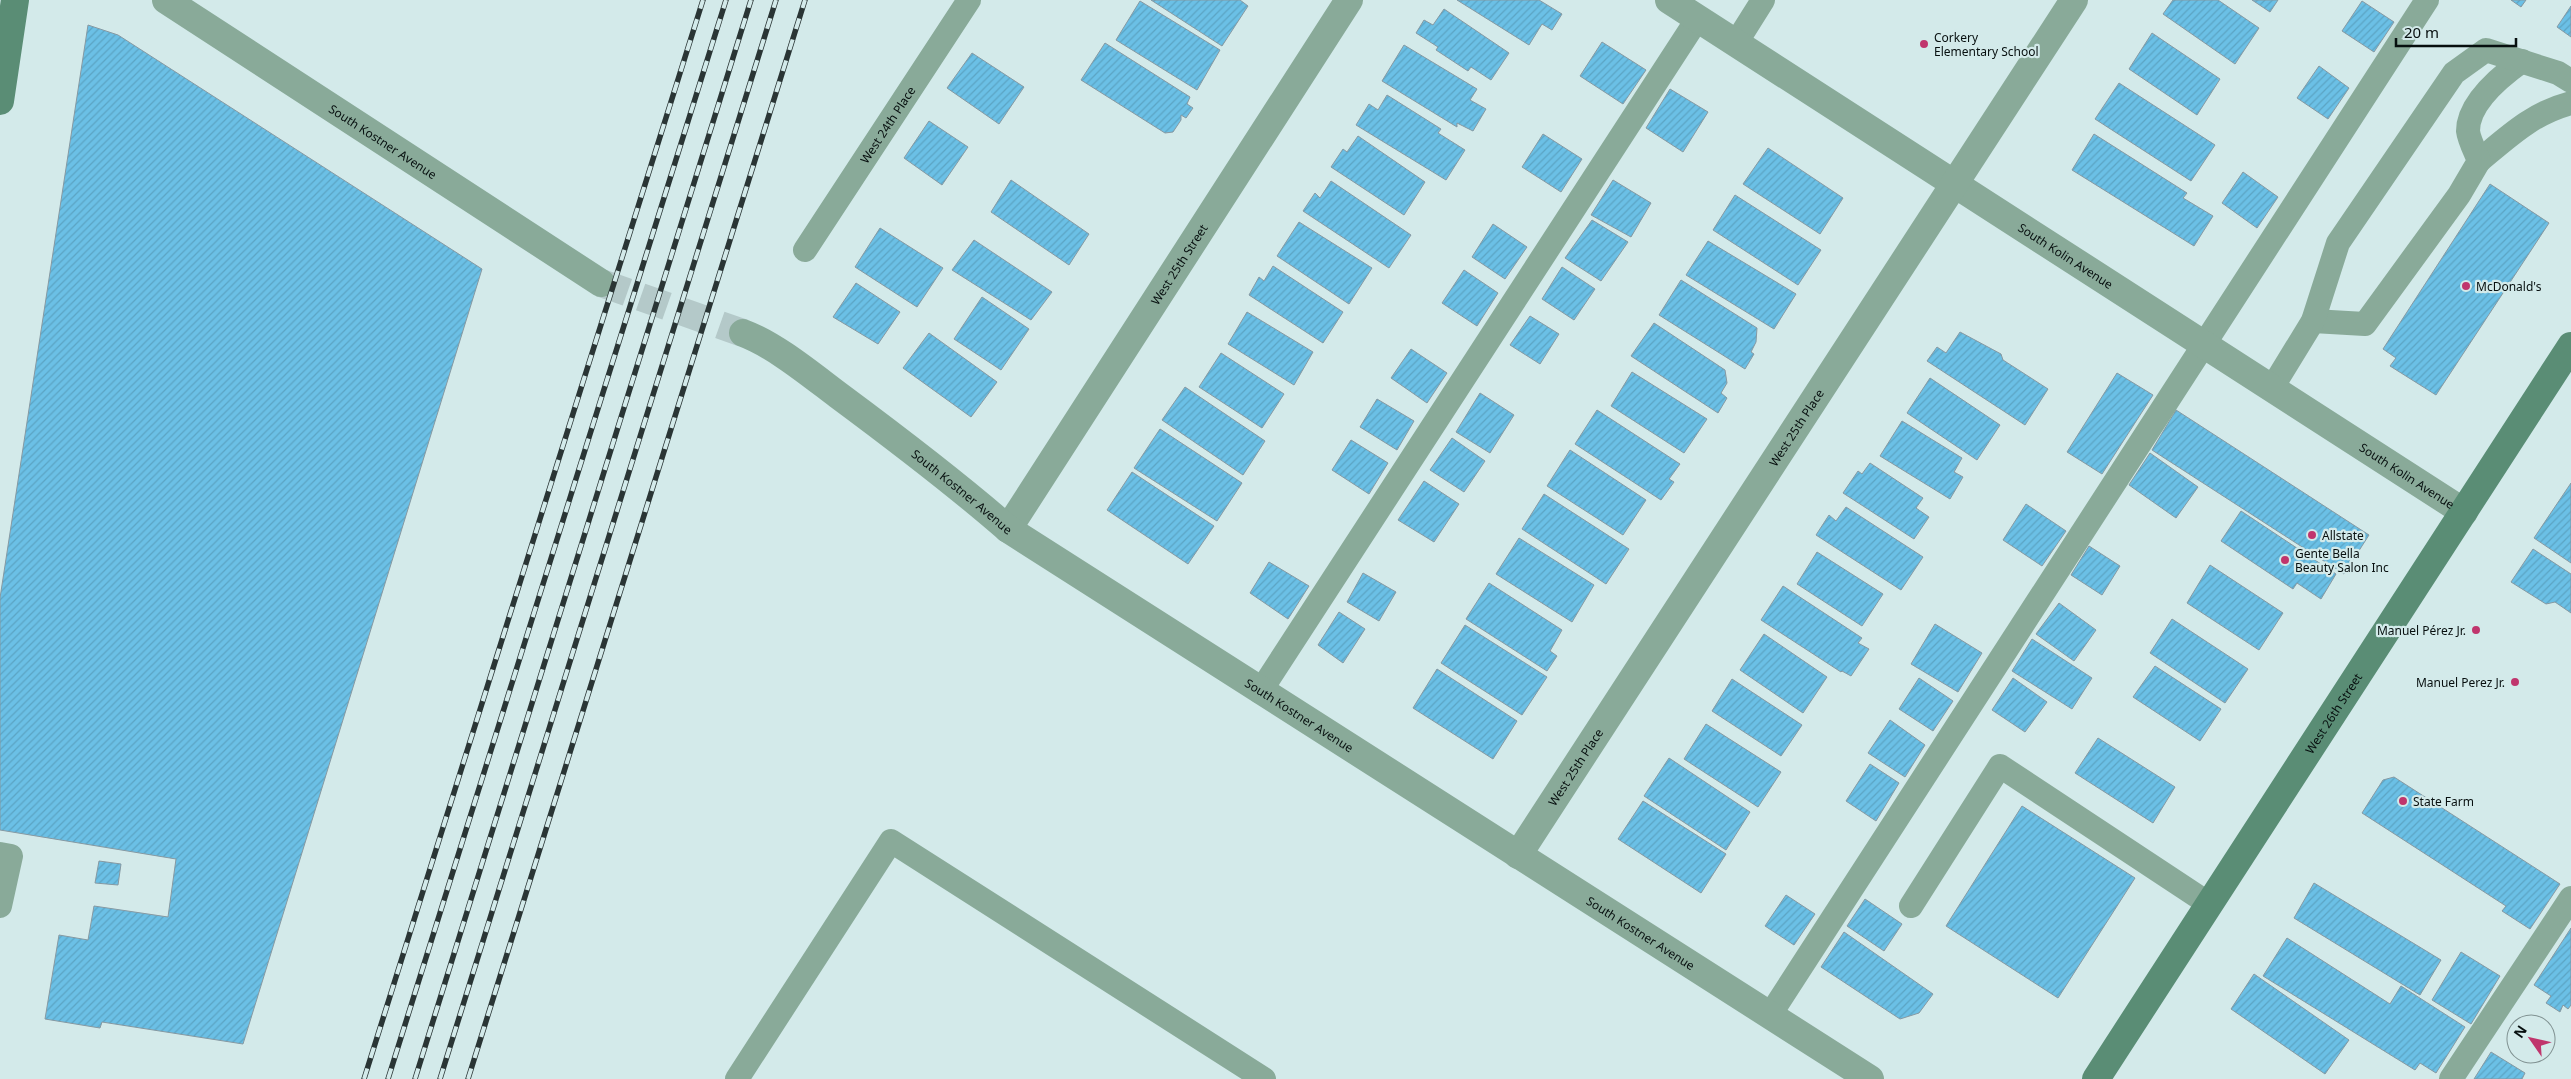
<svg xmlns="http://www.w3.org/2000/svg" width="2571" height="1079" font-family="'Noto Sans',sans-serif">
<defs>
<pattern id="building-hatch" width="6" height="6" patternUnits="userSpaceOnUse" patternTransform="scale(1.25)"><rect width="6" height="6" fill="#6bc0e6"/><path d="M-1 1l2-2M0 6l6-6M5 7l2-2" fill="none" stroke="#5ba4c4"/></pattern>
</defs>
<rect width="100%" height="100%" fill="#d3eaea"/>
<g fill="url(#building-hatch)" stroke="#8699a2">
<polygon points="1151,0 1240,0 1248,6 1222,46"/>
<polygon points="1457,0 1539,0 1562,14 1552,30 1542,24 1529,45"/>
<polygon points="2173,0 2218,0 2259,28 2235,64 2163,14"/>
<polygon points="2252,0 2278,0 2270,12"/>
<polygon points="2511,0 2526,0 2521,7"/>
<polygon points="1140,1 1220,50 1197,90 1116,40"/>
<polygon points="2362,1 2394,22 2374,52 2342,31"/>
<polygon points="2571,6 2571,37 2557,27"/>
<polygon points="1444,9 1509,53 1491,80 1471,67 1468,71 1436,50 1438,47 1416,33 1424,20 1433,25"/>
<polygon points="88,25 118,35 482,269 243,1044 102,1022 100,1028 45,1019 59,935 88,940 94,906 168,917 176,859 0,830 0,598"/>
<polygon points="2152,33 2220,79 2197,115 2129,69"/>
<polygon points="1602,42 1646,70 1623,104 1580,76"/>
<polygon points="1105,43 1190,97 1187,104 1193,108 1186,118 1181,115 1181,120 1173,132 1165,133 1081,80"/>
<polygon points="1404,45 1477,89 1470,100 1486,109 1473,131 1457,123 1457,127 1382,81"/>
<polygon points="972,53 1024,87 999,124 947,88"/>
<polygon points="2319,66 2349,88 2328,119 2297,98"/>
<polygon points="2119,83 2215,145 2191,181 2095,119"/>
<polygon points="1670,89 1708,112 1683,152 1646,128"/>
<polygon points="1387,95 1441,129 1438,133 1465,150 1446,180 1356,125 1369,104 1378,110"/>
<polygon points="929,121 968,147 942,185 904,158"/>
<polygon points="1543,134 1582,159 1561,192 1522,167"/>
<polygon points="2094,134 2187,193 2183,198 2213,216 2194,246 2072,170"/>
<polygon points="1358,136 1425,182 1404,215 1331,167 1343,149 1347,152"/>
<polygon points="1768,148 1843,198 1820,234 1743,184"/>
<polygon points="2243,172 2278,197 2257,228 2222,203"/>
<polygon points="1011,180 1089,234 1069,265 991,212"/>
<polygon points="1613,180 1651,203 1631,237 1591,215"/>
<polygon points="1331,181 1411,235 1389,268 1303,211 1315,193 1320,198"/>
<polygon points="2490,184 2549,223 2436,395 2390,366 2396,358 2383,349"/>
<polygon points="1735,195 1821,250 1798,285 1713,230"/>
<polygon points="1592,220 1628,242 1601,281 1565,258"/>
<polygon points="1299,222 1372,268 1349,304 1277,256"/>
<polygon points="1493,224 1527,247 1505,279 1472,257"/>
<polygon points="880,228 943,268 917,307 855,267"/>
<polygon points="974,240 1052,292 1031,320 952,270"/>
<polygon points="1708,241 1796,294 1774,329 1686,275"/>
<polygon points="1273,266 1343,312 1323,343 1249,295 1259,277 1264,281"/>
<polygon points="1562,267 1595,289 1574,320 1542,299"/>
<polygon points="1464,270 1498,293 1477,326 1442,303"/>
<polygon points="1681,280 1757,328 1756,342 1751,352 1754,354 1745,369 1659,315"/>
<polygon points="856,283 900,312 878,344 833,317"/>
<polygon points="982,297 1029,329 1001,370 954,339"/>
<polygon points="1247,312 1313,352 1294,385 1228,344"/>
<polygon points="1530,316 1559,334 1540,364 1510,345"/>
<polygon points="1654,323 1725,370 1727,383 1721,393 1727,398 1718,413 1631,356"/>
<polygon points="1960,332 2001,354 2003,360 2048,389 2025,425 1927,361 1937,347 1946,353"/>
<polygon points="929,333 997,382 971,417 903,368"/>
<polygon points="1411,349 1447,373 1427,403 1391,378"/>
<polygon points="1221,353 1284,394 1262,428 1199,387"/>
<polygon points="1632,372 1707,419 1684,453 1611,406"/>
<polygon points="2117,373 2153,395 2102,474 2067,452"/>
<polygon points="1930,378 2000,425 1977,460 1907,413"/>
<polygon points="1185,387 1265,441 1243,475 1162,420"/>
<polygon points="1480,393 1514,415 1490,453 1456,432"/>
<polygon points="1377,399 1414,421 1397,450 1360,427"/>
<polygon points="1597,410 1680,464 1669,479 1674,482 1661,500 1575,444"/>
<polygon points="2176,410 2369,535 2344,574 2152,450"/>
<polygon points="1902,421 1962,458 1954,472 1963,477 1950,499 1880,456"/>
<polygon points="1160,429 1242,483 1217,521 1134,468"/>
<polygon points="1452,438 1485,461 1464,492 1430,470"/>
<polygon points="1351,440 1388,463 1369,494 1332,470"/>
<polygon points="1570,450 1646,500 1623,535 1547,486"/>
<polygon points="2150,453 2198,487 2176,518 2129,485"/>
<polygon points="1870,463 1923,498 1916,508 1929,517 1914,539 1843,493 1858,471 1862,474"/>
<polygon points="1132,472 1214,526 1188,564 1107,510"/>
<polygon points="1424,481 1459,504 1434,542 1398,520"/>
<polygon points="2571,483 2571,563 2534,538"/>
<polygon points="1544,494 1629,549 1606,584 1522,529"/>
<polygon points="2026,504 2066,531 2042,566 2003,540"/>
<polygon points="1846,507 1923,557 1901,590 1816,535 1829,515 1836,521"/>
<polygon points="2241,511 2336,574 2321,599 2297,583 2293,589 2221,541"/>
<polygon points="1519,538 1594,585 1572,622 1496,574"/>
<polygon points="2089,546 2120,566 2102,595 2071,575"/>
<polygon points="2533,549 2571,574 2571,613 2555,602 2546,604 2511,582"/>
<polygon points="1817,552 1883,594 1862,626 1797,584"/>
<polygon points="1269,562 1309,586 1288,619 1250,593"/>
<polygon points="2210,565 2283,613 2259,650 2187,603"/>
<polygon points="1363,573 1396,592 1379,621 1347,602"/>
<polygon points="1489,583 1562,630 1550,651 1557,656 1547,671 1466,619"/>
<polygon points="1783,586 1862,638 1858,643 1869,649 1851,676 1842,671 1841,672 1761,620"/>
<polygon points="2059,603 2096,630 2074,661 2036,634"/>
<polygon points="1339,612 1365,629 1343,663 1318,645"/>
<polygon points="2172,619 2248,669 2225,703 2150,653"/>
<polygon points="1935,624 1982,653 1958,692 1911,664"/>
<polygon points="1465,625 1547,677 1522,715 1441,663"/>
<polygon points="1764,634 1827,677 1803,713 1740,670"/>
<polygon points="2032,639 2092,678 2072,709 2012,671"/>
<polygon points="2155,666 2221,709 2200,741 2133,697"/>
<polygon points="1437,669 1517,721 1493,759 1413,708"/>
<polygon points="1919,678 1953,701 1933,731 1899,709"/>
<polygon points="2013,678 2047,702 2025,732 1992,710"/>
<polygon points="1732,679 1802,725 1781,756 1712,711"/>
<polygon points="1890,720 1925,745 1905,777 1868,753"/>
<polygon points="1706,724 1781,772 1758,807 1684,759"/>
<polygon points="2098,738 2175,787 2153,823 2075,773"/>
<polygon points="1669,758 1750,812 1726,850 1644,796"/>
<polygon points="1870,764 1899,783 1876,821 1846,801"/>
<polygon points="2394,777 2560,884 2530,929 2502,911 2506,906 2362,813 2383,780"/>
<polygon points="1643,801 1726,854 1701,893 1618,839"/>
<polygon points="2022,806 2135,878 2058,998 1946,926"/>
<polygon points="99,861 121,864 118,885 95,883"/>
<polygon points="2314,883 2441,960 2420,995 2294,918"/>
<polygon points="1786,895 1815,914 1794,945 1765,926"/>
<polygon points="1865,899 1902,924 1884,951 1847,926"/>
<polygon points="2571,928 2571,1005 2568,1009 2563,1005 2560,1012 2546,1003 2551,996 2534,985"/>
<polygon points="1844,932 1933,994 1919,1013 1900,1019 1821,967"/>
<polygon points="2287,938 2390,1004 2401,986 2465,1027 2436,1073 2420,1063 2415,1070 2263,976"/>
<polygon points="2461,952 2500,976 2471,1024 2432,1000"/>
<polygon points="2254,974 2349,1040 2325,1074 2231,1009"/>
<polygon points="2491,1052 2525,1073 2522,1079 2474,1079"/>
</g>
<g fill="none" stroke-linecap="round" stroke-linejoin="round">
<polyline stroke="#b4c9c9" stroke-width="28" stroke-dasharray="28 14" stroke-linecap="butt" points="601,283 743,333"/>
<g stroke="#89aa99" stroke-width="24">
<polyline points="1736,43 1763,0"/>
<path d="M2479 161C2509 136 2533 113 2571 103"/>
<path id="s1" d="M805 250 969 0"/>
<path d="M2313 321 2365 324 2459 195 2479 161C2476 153 2469 140 2468 131 2468 103 2501 76 2522 61"/>
<polyline points="2272,388 2313,321 2338,243 2454,73 2486,50 2558,73 2571,81"/>
<polyline points="1260,692 1698,18"/>
<polyline points="0,854 11,856 0,906"/>
<polyline points="1911,906 2000,766 2209,904"/>
<polyline points="1770,1015 2427,0"/>
<polyline points="737,1079 891,841 1264,1079"/>
<polyline points="2451,1079 2571,898"/>
</g>
<g stroke="#89aa99" stroke-width="28">
<path id="s2" d="M1669 0 2464 512"/>
<path id="s3" d="M1008 529 1349 0"/>
<path id="s4" d="M1518 855 2074 0"/>
</g>
<g stroke="#89aa99" stroke-width="28">
<path id="s5" d="M166 0 601 283"/>
<path id="s6" d="M743 333C775 345 810 374 838 395 896 438 953 481 1008 529L1870 1079"/>
</g>
<g stroke="#5a8d75" stroke-width="28">
<polyline points="0,101 15,0"/>
<path id="s7" d="M2096 1079 2571 346"/>
</g>
<g stroke="#2a3535" stroke-width="5.5">
<g id="rail">
<polyline points="364,1079 703,0"/>
<polyline points="388,1079 726,0"/>
<polyline points="415,1079 751,0"/>
<polyline points="440,1079 776,0"/>
<polyline points="468,1079 805,0"/>
</g>
</g>
<use href="#rail" stroke="#d3eaea" stroke-width="4" stroke-dasharray="11" stroke-linecap="butt"/>
</g>
<g fill="#c0356d" stroke="#d3eaea" stroke-width="2">
<circle cx="1924" cy="44" r="5"/>
<circle cx="2466" cy="286" r="5"/>
<circle cx="2312" cy="535" r="5"/>
<circle cx="2285" cy="560" r="5"/>
<circle cx="2476" cy="630" r="5"/>
<circle cx="2515" cy="682" r="5"/>
<circle cx="2403" cy="801" r="5"/>
</g>
<g text-anchor="middle" dominant-baseline="central" stroke-width="4.5" stroke-linejoin="round" paint-order="stroke">
<g font-size="12" fill="#070f0f" stroke="#d3eaea" text-anchor="start">
<text x="1934" y="37">Corkery<tspan x="1934" dy="14">Elementary School</tspan></text>
<text x="2476" y="286">McDonald's</text>
<text x="2322" y="535">Allstate</text>
<text x="2295" y="553">Gente Bella<tspan x="2295" dy="14">Beauty Salon Inc</tspan></text>
<text x="2466" y="630" text-anchor="end">Manuel Pérez Jr.</text>
<text x="2505" y="682" text-anchor="end">Manuel Perez Jr.</text>
<text x="2413" y="801">State Farm</text>
</g>
<g font-size="12" fill="#070f0f" stroke="#d3eaea">
<text stroke="none"><textPath href="#s1" startOffset="150">West 24th Place</textPath></text>
<text stroke="none"><textPath href="#s5" startOffset="259">South Kostner Avenue</textPath></text>
<text stroke="none"><textPath href="#s2" startOffset="472">South Kolin Avenue</textPath></text>
<text stroke="none"><textPath href="#s3" startOffset="315">West 25th Street</textPath></text>
<text stroke="none"><textPath href="#s4" startOffset="510">West 25th Place</textPath></text>
<text stroke="none"><textPath href="#s2" startOffset="878">South Kolin Avenue</textPath></text>
<text stroke="none"><textPath href="#s6" startOffset="271">South Kostner Avenue</textPath></text>
<text stroke="none"><textPath href="#s7" startOffset="436">West 26th Street</textPath></text>
<text stroke="none"><textPath href="#s6" startOffset="676">South Kostner Avenue</textPath></text>
<text stroke="none"><textPath href="#s4" startOffset="105">West 25th Place</textPath></text>
<text stroke="none"><textPath href="#s6" startOffset="1081">South Kostner Avenue</textPath></text>
</g>
</g>
<g transform="translate(2531 1039) rotate(304)"><circle r="24" fill="#d3eaea" stroke="#819292"/>
<path d="M0-4L9 19L0 12L-9 19Z" fill="#c0356d"/>
<text y="-8" font-size="14" font-weight="bold" text-anchor="middle" fill="#070f0f">N</text>
</g>
<path d="M2396 38v8h120v-8" fill="none" stroke="#070f0f" stroke-width="2.5"/>
<text x="2404" y="38" font-size="15" fill="#070f0f" stroke="#d3eaea" stroke-width="4" paint-order="stroke">20 m</text>
</svg>
